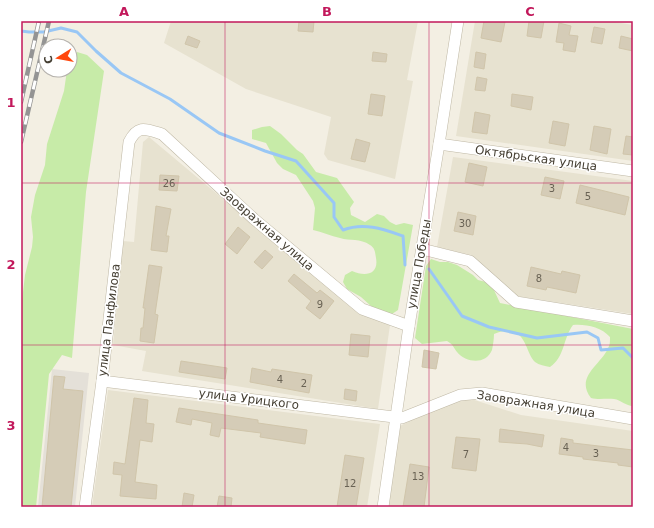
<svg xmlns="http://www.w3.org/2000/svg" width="654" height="528" font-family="'DejaVu Sans',sans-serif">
<rect width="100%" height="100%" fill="#f3efe3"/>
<g fill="#e7e2d0">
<polygon points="171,21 418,21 407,80 413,81 395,179 328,160 324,154 331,117 246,89 164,43"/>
<polygon points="475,21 609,21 633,25 633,161 456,136"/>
<polygon points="149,137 358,312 390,325 378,409 142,371 146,351 113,345 123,241 134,242 143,142"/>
<polygon points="453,157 633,181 633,314 516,296 471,255 437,247"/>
<polygon points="108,390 380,424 367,507 92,507"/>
<polygon points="459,395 521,415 633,431 633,507 388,507 400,426"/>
</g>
<polygon fill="#e4e0d8" points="52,369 89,373 75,507 38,507"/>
<g fill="#c7eba8">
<polygon points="77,52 87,55 104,71 86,192 72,358 62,355 49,374 36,507 21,507 21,309 25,275 32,247 33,237 31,217 35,195 45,165 47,144 64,91 67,70 70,70 70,59"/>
<path d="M270 126 281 134 297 150 303 154 316 172 337 178 354 202 350 208 351 215 365 222 377 214 384 216 390 222 396 225 404 223 413 225 398 310 392 314 372 307 361 297 347 289 343 282 345 275 352 271C365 277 379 275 376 258 375 252 375 248 370 245 360 238 350 241 340 238 331 236 322 232 313 230L315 208 313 201 296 175 283 169 277 163 266 143 252 139V130L262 127Z"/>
<path d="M431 259 440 262H448L457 265 473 275 478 280 486 282 493 288 500 303 633 329V406C626 406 621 400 614 399 606 398 599 400 591 398 574 376 603 364 609 346 610 344 610 340 610 337 601 327 586 324 573 325 563 338 565 357 550 367 545 366 539 365 535 362 526 353 527 336 513 332 506 330 501 331 494 334 494 339 493 345 492 350 486 365 466 363 457 352 453 347 454 345 447 341L422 344 415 338 426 266Z"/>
</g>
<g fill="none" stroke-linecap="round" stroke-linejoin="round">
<g stroke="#99c7f5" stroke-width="3">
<path d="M21 31 29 32H44L61 28 77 32 96 51 121 73 170 99 219 133 265 151 296 161 334 203V217L343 230C364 222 383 229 403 236L405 265"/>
<polyline points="429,269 462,316 489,327 537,338 587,332 598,338 601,350 623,348 633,358"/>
</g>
</g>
<g fill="#d5ccb7" stroke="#d0c5aa">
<polygon points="299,21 314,21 313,32 298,31"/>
<polygon points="484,21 505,22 501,42 481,38"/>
<polygon points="529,21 544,21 541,38 527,36"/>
<polygon points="559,23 571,26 569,35 578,36 575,52 563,50 564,43 556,42"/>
<polygon points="594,27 605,29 602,44 591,42"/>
<polygon points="188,36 200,41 197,48 185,44"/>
<polygon points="621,36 633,39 633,51 619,48"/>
<polygon points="373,52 387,54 386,62 372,61"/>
<polygon points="476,52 486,54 484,69 474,67"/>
<polygon points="477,77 487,79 485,91 475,90"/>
<polygon points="371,94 385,96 382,116 368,114"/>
<polygon points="512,94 533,97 531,110 511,106"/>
<polygon points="475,112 490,115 487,134 472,132"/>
<polygon points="553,121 569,124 565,146 549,143"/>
<polygon points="594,126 611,129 607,154 590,150"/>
<polygon points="626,136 633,137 633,155 623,154"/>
<polygon points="356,139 370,143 365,162 351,159"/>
<polygon points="469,163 487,167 483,186 465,182"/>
<polygon points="160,175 179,176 177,191 159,190"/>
<polygon points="545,177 564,181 560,199 541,195"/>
<polygon points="580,185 629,197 625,215 576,203"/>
<polygon points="156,206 171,209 166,236 169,236 167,252 151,250"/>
<polygon points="458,212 476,216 473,235 454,231"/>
<polygon points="238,227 250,237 237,254 225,244"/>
<polygon points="265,250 273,257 262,269 254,262"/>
<polygon points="149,265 162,267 155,314 158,315 154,343 140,341 141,328 143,328 145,308 143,308"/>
<polygon points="531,267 561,274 562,271 580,275 576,293 547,287 546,290 527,286"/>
<polygon points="294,274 317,293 320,290 334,301 320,319 306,308 311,301 288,281"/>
<polygon points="351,334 370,336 368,357 349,355"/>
<polygon points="424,350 439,353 436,369 422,367"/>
<polygon points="181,361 227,368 225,379 179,372"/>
<polygon points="252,368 271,372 272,369 312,375 309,393 250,382"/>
<polygon points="54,376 65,377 63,389 83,391 71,507 42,507"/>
<polygon points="345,389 357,391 356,401 344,399"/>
<polygon points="134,398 148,400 146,423 154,424 152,442 140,440 135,482 157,485 156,499 120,496 122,475 113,474 114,462 125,464"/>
<polygon points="179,408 258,420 258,423 307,430 305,444 260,437 261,433 221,428 219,437 210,435 212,423 192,419 191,425 176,422"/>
<polygon points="500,429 544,435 542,447 527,444 499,442"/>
<polygon points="456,437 480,439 476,471 452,468"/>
<polygon points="561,438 573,440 573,443 633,450 633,467 618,465 618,463 583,459 583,457 559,454"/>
<polygon points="345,455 364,458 356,507 337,507"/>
<polygon points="410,464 429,467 424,507 403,507"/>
<polygon points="184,493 194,495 192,507 182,507"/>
<polygon points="219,496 232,498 231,507 217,507"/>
</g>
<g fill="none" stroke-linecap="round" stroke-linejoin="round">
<g stroke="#bfb8a5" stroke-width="12">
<g id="minor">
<polyline points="439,144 633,171"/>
<polyline points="422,249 470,261 516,302 633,321"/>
<polyline points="102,381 402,418 460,395 482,393 633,419"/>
<path d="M85 507 102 381 129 142C138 124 146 129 162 134L254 219 362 309 409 326"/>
<polyline points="383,507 409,326 439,144 458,21"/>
</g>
</g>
<use href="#minor" stroke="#fff" stroke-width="11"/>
<g stroke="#949494" stroke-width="4.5">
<g id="rail">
<polyline points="21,102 39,21"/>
<polyline points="21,142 49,21"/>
</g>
</g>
<use href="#rail" stroke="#fff" stroke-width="3" stroke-dasharray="9" stroke-linecap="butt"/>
</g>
<path fill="none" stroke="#c2185b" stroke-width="1" stroke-opacity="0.55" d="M225 21V507M429 21V507M21 183H633M21 345H633"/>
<g text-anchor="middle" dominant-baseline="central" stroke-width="3" stroke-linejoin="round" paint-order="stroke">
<g font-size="10" fill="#696254">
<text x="169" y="183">26</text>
<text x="552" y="188">3</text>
<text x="588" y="196">5</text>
<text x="465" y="223">30</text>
<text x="539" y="278">8</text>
<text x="320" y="304">9</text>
<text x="280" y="379">4</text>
<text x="304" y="383">2</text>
<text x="566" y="447">4</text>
<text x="596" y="453">3</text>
<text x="466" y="454">7</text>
<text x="418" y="476">13</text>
<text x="350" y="483">12</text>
</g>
<g font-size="12" fill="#453f33" stroke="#fff">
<text transform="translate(536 158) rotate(8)">Октябрьская улица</text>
<text transform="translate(267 229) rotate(41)">Заовражная улица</text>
<text transform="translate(419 264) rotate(-80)">улица Победы</text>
<text transform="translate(109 320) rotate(-83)">улица Панфилова</text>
<text transform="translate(249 399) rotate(7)">улица Урицкого</text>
<text transform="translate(536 404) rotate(9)">Заовражная улица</text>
</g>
</g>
<rect width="654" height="528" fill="none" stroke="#ffffff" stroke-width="44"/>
<g transform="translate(58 58) rotate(259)"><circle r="19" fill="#ffffff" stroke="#b5b2ad"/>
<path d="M0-3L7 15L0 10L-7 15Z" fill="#ff470d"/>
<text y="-6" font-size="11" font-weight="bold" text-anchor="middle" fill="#453f33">С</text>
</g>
<rect x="22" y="22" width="610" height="484" fill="none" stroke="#c2185b" stroke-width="1.5"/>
<g font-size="13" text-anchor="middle" font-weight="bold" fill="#c2185b">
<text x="124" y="16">A</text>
<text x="327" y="16">B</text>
<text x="530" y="16">C</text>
<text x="11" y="107">1</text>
<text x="11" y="269">2</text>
<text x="11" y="430">3</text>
</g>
</svg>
